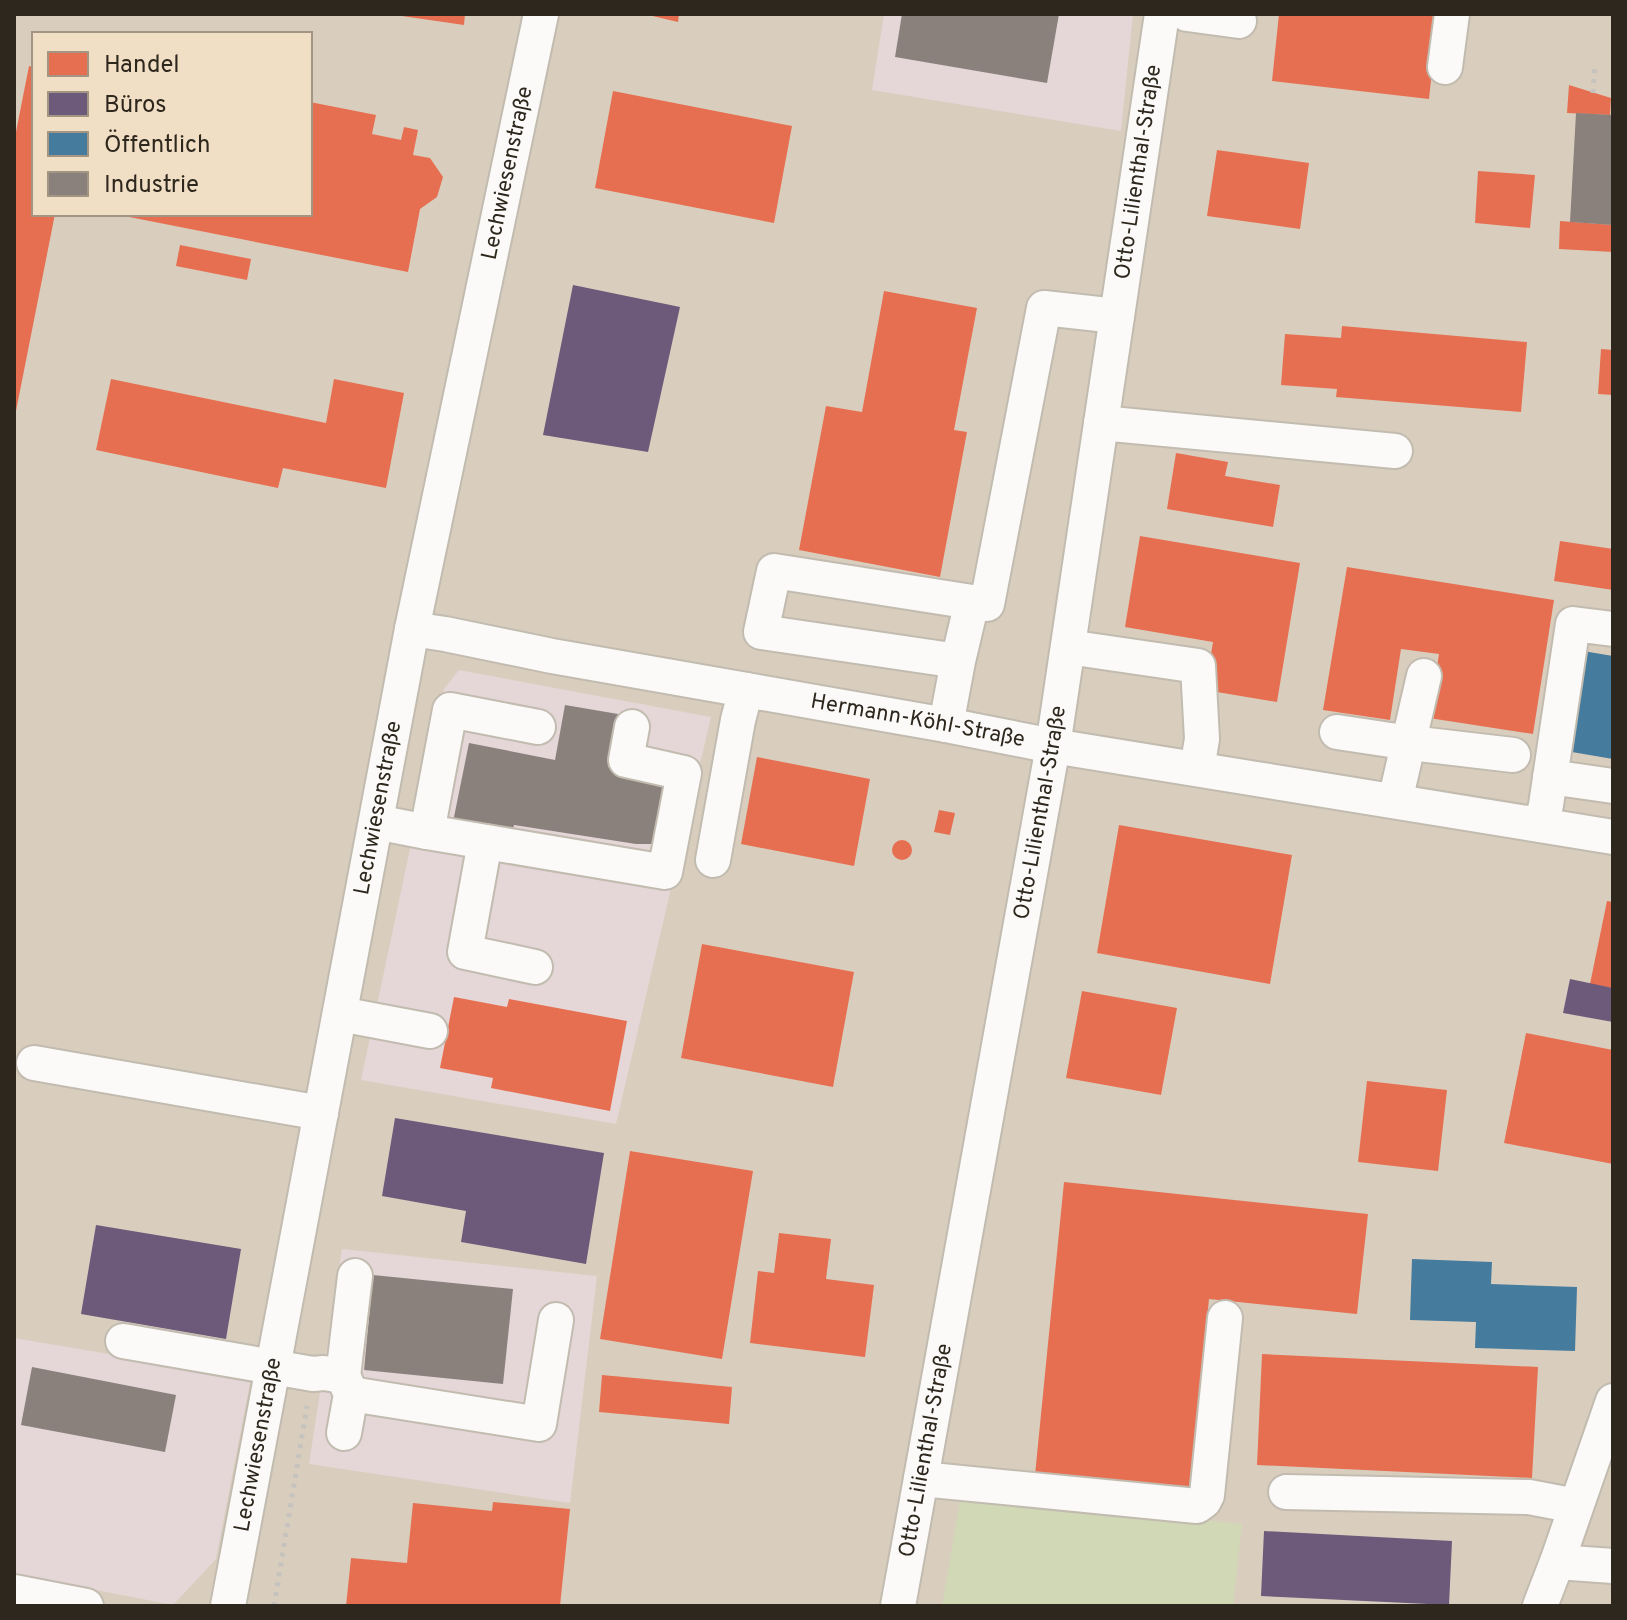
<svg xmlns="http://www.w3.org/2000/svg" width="1627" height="1620" font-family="Overpass,sans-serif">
<rect width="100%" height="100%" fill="#e6ddcf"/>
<path fill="#d9cebe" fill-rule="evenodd" d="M14 14H1613V1606H14ZM34 34H310V214H34Z"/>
<g fill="#e5d6d7">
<polygon points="884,14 1133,14 1121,131 872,90"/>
<polygon points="459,670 711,717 616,1124 361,1080 444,689"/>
<polygon points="342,1249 597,1276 570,1503 309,1464"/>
<polygon points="14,1338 251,1378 216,1559 173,1605 14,1574"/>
</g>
<polygon fill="#d0d8b5" points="961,1495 1242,1524 1233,1606 942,1606"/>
<g fill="#e76f51">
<polygon points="402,14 465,14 464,25 402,16"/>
<polygon points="644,14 679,14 678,22"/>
<polygon points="1279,14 1438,14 1429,99 1272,81"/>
<polygon points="29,66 34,67 34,214 55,214 15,416 14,416 14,142"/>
<polygon points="1569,85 1611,98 1610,115 1567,113"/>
<polygon points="613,91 792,126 774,223 595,188"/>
<polygon points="310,102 376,115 372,134 401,140 404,127 418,130 413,155 430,158 443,177 437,197 420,209 408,272 119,215 119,214 310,214"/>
<polygon points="1217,150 1309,163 1300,229 1207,216"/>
<polygon points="1478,171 1535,175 1530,228 1475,223"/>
<polygon points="1560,221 1613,225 1613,252 1559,249"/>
<polygon points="180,245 251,259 247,280 176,266"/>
<polygon points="884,291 977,308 954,430 967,432 940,577 799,550 826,406 862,412"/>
<polygon points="1342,326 1527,342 1521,412 1336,397 1337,389 1281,385 1285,334 1341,338"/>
<polygon points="1601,349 1613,350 1613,395 1598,394"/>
<polygon points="111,379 326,423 334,379 404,393 386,488 283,468 278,488 96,450"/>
<polygon points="1176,453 1228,462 1225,476 1280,485 1273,527 1167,509"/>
<polygon points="1140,536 1300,563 1277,702 1205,690 1213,642 1125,627"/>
<polygon points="1560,541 1613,549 1613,590 1554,581"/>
<polygon points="1347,567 1554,600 1533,734 1429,718 1439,654 1401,649 1390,720 1323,710"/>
<polygon points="757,757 870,779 854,866 741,844"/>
<polygon points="939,810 955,813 950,835 934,832"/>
<polygon points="1119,825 1292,855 1270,984 1097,953"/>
<circle cx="902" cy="850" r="10"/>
<polygon points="1607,901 1613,902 1613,988 1590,984"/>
<polygon points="702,944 854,972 833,1087 681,1058"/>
<polygon points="1082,991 1177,1008 1161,1095 1066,1078"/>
<polygon points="454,997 507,1007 509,999 627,1021 610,1111 491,1088 493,1078 440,1068"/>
<polygon points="1526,1033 1613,1050 1613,1164 1504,1143"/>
<polygon points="1367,1081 1447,1090 1438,1171 1358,1162"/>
<polygon points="630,1151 753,1171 722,1359 600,1339"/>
<polygon points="1064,1182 1368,1214 1357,1314 1209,1299 1190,1491 1035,1475"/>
<polygon points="779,1233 831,1239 826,1279 874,1285 865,1357 750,1343 758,1271 774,1273"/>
<polygon points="1262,1354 1538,1367 1532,1478 1257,1465"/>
<polygon points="602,1375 732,1387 729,1424 599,1412"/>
<polygon points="493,1502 570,1509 560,1606 346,1606 351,1558 407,1563 413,1503 492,1511"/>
</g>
<g fill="#6d597a">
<polygon points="573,285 680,307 648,452 543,435"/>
<polygon points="1570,979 1613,988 1613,1022 1563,1013"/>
<polygon points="395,1118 604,1153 586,1264 461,1242 466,1211 382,1196"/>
<polygon points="96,1225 241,1249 226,1339 81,1314"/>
<polygon points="1264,1531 1452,1541 1449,1605 1261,1596"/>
</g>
<g fill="#457b9d">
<polygon points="1583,651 1613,656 1613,759 1566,751"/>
<polygon points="1412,1259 1492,1262 1491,1284 1577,1287 1575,1351 1475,1348 1476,1322 1410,1320"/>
</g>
<g fill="#8a817c">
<polygon points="902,14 1059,14 1047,83 895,57"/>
<polygon points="1576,113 1613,115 1613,225 1570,222"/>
<polygon points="565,705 618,714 608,767 646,773 668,786 659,844 636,844 514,825 512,833 453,822 469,743 555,760"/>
<polygon points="373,1275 513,1289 503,1384 364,1370"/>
<polygon points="32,1367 176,1395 165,1452 21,1425"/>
</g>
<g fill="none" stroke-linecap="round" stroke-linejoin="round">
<g stroke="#c2bbb0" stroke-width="38">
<g id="minor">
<polyline points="1187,14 1239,21"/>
<polyline points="1445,67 1452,14"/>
<polyline points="1101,423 1395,451"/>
<polyline points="972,602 987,604 1044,308 1117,316"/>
<path id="s1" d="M412 629 445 634 552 656 946 725 1053 746 1613 837"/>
<polyline points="1068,647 1198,666 1202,739 1197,769"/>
<polyline points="946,725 958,661 761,632 774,571 972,602 958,661"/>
<polyline points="1337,732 1410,743 1513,755"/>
<polyline points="1550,777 1613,786"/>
<polyline points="1395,801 1424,676"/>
<polyline points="376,822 427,832 450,710 538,727"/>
<polyline points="1541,825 1546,805 1573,624 1613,629"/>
<polyline points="427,832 665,872 684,773 626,760 632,727"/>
<polyline points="485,842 465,952 535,967"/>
<polyline points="713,860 738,720 746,690"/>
<polyline points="340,1014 430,1031"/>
<polyline points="34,1063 321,1113"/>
<polyline points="123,1341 313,1374 324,1373 343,1376 355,1276"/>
<polyline points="343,1376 351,1394 344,1433"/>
<polyline points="351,1394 539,1424 556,1320"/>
<polyline points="921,1479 1197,1506 1204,1501 1207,1495 1225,1318"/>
<polyline points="1286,1492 1529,1497 1576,1506"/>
<polyline points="1557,1562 1613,1566"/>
<polyline points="14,1592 86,1606"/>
<path id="s2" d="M228 1606 412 629 541 14"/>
<path id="s3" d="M898 1606 1053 746 1162 14"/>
<polyline points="1540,1606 1557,1562 1613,1401"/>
</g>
</g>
<g stroke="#c6c2be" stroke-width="5" stroke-dasharray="4 6" stroke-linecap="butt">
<polyline points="1593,93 1595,63"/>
<polyline points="274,1606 307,1406"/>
</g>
<use href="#minor" stroke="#fbfaf8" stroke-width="34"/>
</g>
<g text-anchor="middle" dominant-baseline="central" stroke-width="8" stroke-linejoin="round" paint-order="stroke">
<g font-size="22" fill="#2e271d" stroke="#f0dec5">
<text stroke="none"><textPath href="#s3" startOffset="1454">Otto-Lilienthal-Straße</textPath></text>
<text stroke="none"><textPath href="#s2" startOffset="1460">Lechwiesenstraße</textPath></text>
<text stroke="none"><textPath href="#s1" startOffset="514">Hermann-Köhl-Straße</textPath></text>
<text stroke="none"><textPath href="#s2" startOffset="812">Lechwiesenstraße</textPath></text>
<text stroke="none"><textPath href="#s3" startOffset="806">Otto-Lilienthal-Straße</textPath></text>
<text stroke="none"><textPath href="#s2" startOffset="164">Lechwiesenstraße</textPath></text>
<text stroke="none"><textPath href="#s3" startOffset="158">Otto-Lilienthal-Straße</textPath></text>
</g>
</g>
<rect width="1627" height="1620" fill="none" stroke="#2e271d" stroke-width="32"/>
<rect x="32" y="32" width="280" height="184" fill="#f0dec5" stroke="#a29582" stroke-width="2"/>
<rect x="48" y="52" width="40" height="24" fill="#e76f51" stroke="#a29582" stroke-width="2"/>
<text x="104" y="72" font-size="24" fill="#2e271d">Handel</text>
<rect x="48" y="92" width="40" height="24" fill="#6d597a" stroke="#a29582" stroke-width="2"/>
<text x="104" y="112" font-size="24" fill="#2e271d">Büros</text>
<rect x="48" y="132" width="40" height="24" fill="#457b9d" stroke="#a29582" stroke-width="2"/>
<text x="104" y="152" font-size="24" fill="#2e271d">Öffentlich</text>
<rect x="48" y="172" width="40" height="24" fill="#8a817c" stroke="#a29582" stroke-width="2"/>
<text x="104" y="192" font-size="24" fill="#2e271d">Industrie</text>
</svg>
